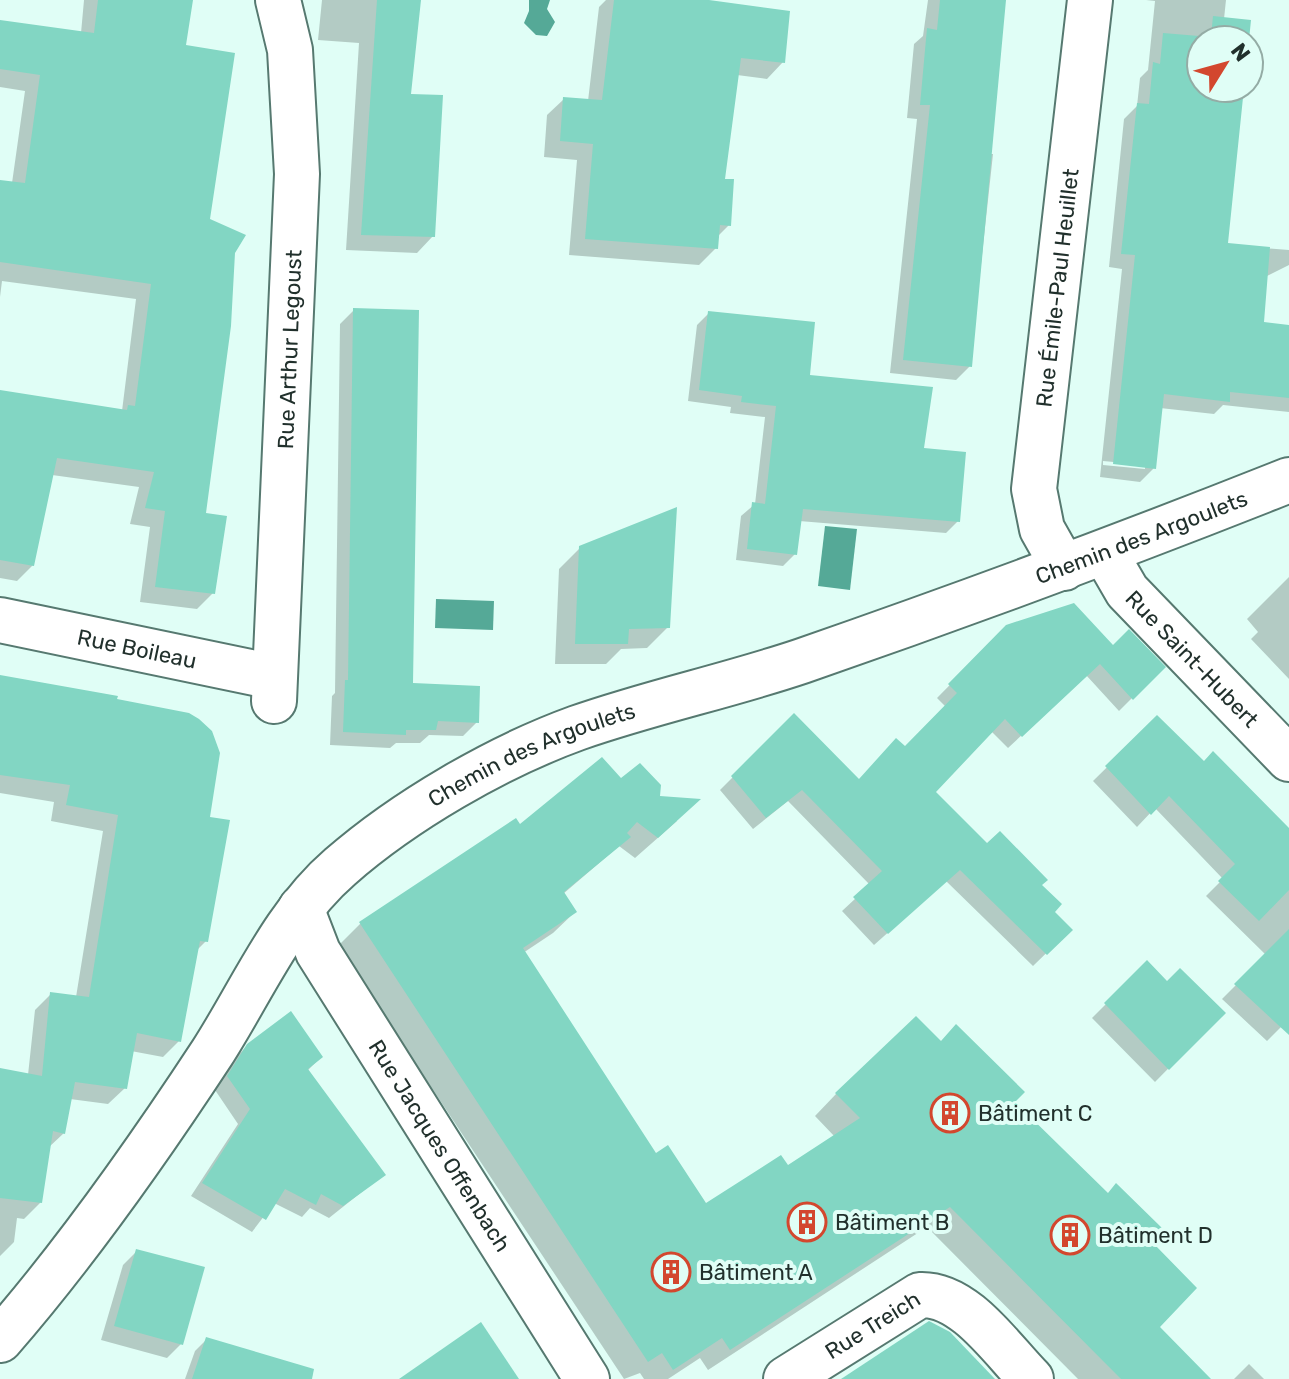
<svg xmlns="http://www.w3.org/2000/svg" width="1289" height="1379" font-family="Rubik,sans-serif">
<rect width="100%" height="100%" fill="#e0fef6"/>
<g fill="#55a997">
<polygon points="529,0 550,0 547,9 555,22 547,36 536,35 524,23 529,11"/>
<polygon points="825,526 857,529 850,590 818,586"/>
<polygon points="436,599 494,601 493,630 435,628"/>
</g>
<g fill="#0003" fill-rule="evenodd">
<polygon points="84,0 191,0 185,47 208,220 233,253 203,515 213,593 197,609 140,602 150,527 130,524 139,487 52,475 33,565 17,581 0,578 0,392 122,411 136,299 2,281 0,297 0,182 12,183 25,91 0,87 0,22 81,33"/>
<polygon points="322,0 419,0 408,96 433,236 417,253 346,250 359,43 318,40"/>
<polygon points="606,0 689,0 783,62 767,79 737,75 723,180 729,225 717,237 716,248 699,265 569,255 577,160 544,157 547,115 564,99 588,101 599,7"/>
<polygon points="928,0 1004,0 989,154 993,154 970,366 956,380 890,373 917,119 907,118 914,44 923,36"/>
<path d="M1146 0H1226L1224 19 1247 40H1201V88H1242L1225 245 1289 250V265L1177 321 1289 332V412L1223 405 1214 414 1160 408 1154 468 1140 482 1100 477 1122 269 1109 267 1124 119 1137 106 1140 78 1148 70 1155 1ZM1103 461 1145 465V469L1103 465Z"/>
<polygon points="354,310 411,685 477,722 463,736 429,735 420,743 396,743 390,748 330,745 332,696 335,693 340,324"/>
<polygon points="709,313 922,450 958,521 946,533 799,521 795,554 783,566 736,560 741,516 755,504 765,417 730,413 731,407 688,401 697,325"/>
<polygon points="580,548 668,627 647,648 621,649 606,664 555,664 559,569"/>
<polygon points="1289,577 1289,679 1251,639 1258,632 1247,619"/>
<polygon points="1007,627 1113,648 1163,667 1119,711 1086,675 1008,748 991,731 933,792 1070,930 1033,966 946,881 874,945 842,911 870,885 788,801 753,829 720,790 794,716 858,781 905,749 946,707 937,698"/>
<polygon points="0,676 208,818 206,941 196,951 179,1041 163,1057 131,1051 125,1088 108,1104 70,1099 64,1133 48,1148 41,1202 24,1219 17,1218 14,1242 0,1256 0,1070 28,1075 35,1010 51,994 76,997 103,831 51,821 54,802 0,793"/>
<polygon points="1157,718 1203,763 1289,829 1289,1019 1267,1041 1222,999 1266,955 1206,896 1223,879 1155,808 1137,827 1093,781"/>
<polygon points="620,781 658,797 677,821 635,858 619,846 563,894 575,912 553,933 523,953 655,1156 706,1206 788,1168 835,1137 815,1116 836,1094 940,1042 1012,1102 1150,1237 1157,1327 1208,1379 1078,1379 927,1227 708,1370 700,1358 668,1379 644,1379 640,1373 624,1379 338,946 360,924 515,821 519,827"/>
<polygon points="1147,963 1167,983 1223,1013 1155,1082 1092,1018"/>
<polygon points="248,1045 321,1057 307,1071 383,1175 329,1218 310,1208 302,1217 274,1203 252,1232 191,1196 238,1124 215,1090 234,1059"/>
<polygon points="137,1251 181,1344 167,1358 101,1340 123,1265"/>
<polygon points="207,1339 296,1379 185,1379 195,1351"/>
<polygon points="1249,1364 1264,1379 1234,1379"/>
</g>
<g fill="#82d6c3">
<polygon points="98,0 193,0 186,45 235,53 210,219 246,235 235,253 231,326 206,513 227,516 215,594 155,587 165,511 145,508 154,472 57,458 34,566 0,560 0,390 127,410 128,405 135,406 151,284 0,262 0,180 25,183 40,75 0,69 0,20 94,33"/>
<polygon points="377,0 421,0 411,94 443,95 435,237 361,235"/>
<polygon points="614,0 709,0 790,11 785,63 741,58 725,179 734,179 731,226 720,225 718,249 585,239 593,144 560,141 563,97 602,100"/>
<polygon points="940,0 1006,0 972,367 903,360 930,105 920,105 927,28 937,30"/>
<polygon points="1213,16 1251,20 1249,40 1201,40 1201,88 1244,88 1228,243 1270,247 1264,322 1289,325 1289,398 1230,392 1230,402 1164,394 1156,469 1113,464 1135,255 1121,254 1137,103 1149,104 1153,62 1160,64 1163,33 1211,37"/>
<polygon points="353,308 419,310 413,683 480,686 479,723 438,721 436,730 406,730 406,735 343,732 345,680 348,680"/>
<polygon points="708,311 815,322 810,375 933,387 924,448 966,452 960,522 803,509 797,555 747,549 752,502 765,504 776,406 741,402 742,396 699,390"/>
<polygon points="677,507 670,628 629,629 628,644 575,644 579,546"/>
<polygon points="1074,603 1113,645 1129,629 1166,667 1133,700 1100,664 1022,737 1005,719 936,792 987,843 1000,831 1048,880 1042,885 1062,904 1055,912 1073,930 1047,955 960,870 888,934 853,897 882,871 802,790 766,818 731,776 794,713 859,779 896,738 905,746 957,693 948,684 1006,625"/>
<polygon points="0,675 118,696 117,699 189,713 199,719 212,731 220,753 210,817 230,820 208,942 200,941 181,1042 137,1033 127,1089 75,1082 65,1134 53,1131 42,1203 0,1198 0,1068 42,1076 50,992 89,997 118,815 66,805 70,785 0,775"/>
<polygon points="1157,715 1204,761 1213,751 1289,828 1289,890 1259,921 1218,881 1235,864 1169,796 1151,815 1105,766"/>
<polygon points="602,757 621,778 640,763 661,785 660,796 701,799 658,838 637,822 627,833 631,837 564,892 577,912 523,948 656,1153 668,1145 706,1203 781,1155 788,1165 860,1118 835,1093 916,1016 941,1041 956,1024 1025,1092 1015,1102 1108,1193 1116,1183 1162,1228 1152,1238 1155,1245 1197,1288 1160,1327 1211,1379 1121,1379 950,1207 730,1350 722,1338 673,1370 662,1353 648,1362 359,922 516,818 520,824"/>
<polygon points="1289,929 1289,1035 1234,984"/>
<polygon points="1147,960 1167,981 1180,968 1226,1013 1169,1070 1104,1003"/>
<polygon points="291,1011 323,1057 308,1069 386,1175 343,1206 321,1194 316,1205 285,1189 266,1220 202,1183 250,1109 227,1076 247,1044"/>
<polygon points="136,1249 205,1267 183,1345 114,1326"/>
<polygon points="929,1321 950,1332 995,1379 841,1379"/>
<polygon points="481,1322 519,1379 399,1379"/>
<polygon points="206,1337 314,1369 312,1379 192,1379"/>
</g>
<g fill="none" stroke-linecap="round" stroke-linejoin="round">
<g stroke="#567970" stroke-width="48">
<g id="minor">
<path id="s1" d="M1105 553 1127 591 1289 759"/>
<path id="s2" d="M1064 568 1042 529 1034 489 1090 0"/>
<path id="s3" d="M0 620 274 677"/>
<path id="s4" d="M274 701 297 174 290 50 278 0"/>
<path id="s5" d="M301 908 318 952 587 1379"/>
<path id="s6" d="M0 1340C75 1254 149 1149 212 1053 252 991 283 916 340 867 404 811 497 757 577 728 651 702 728 686 802 661 966 604 1128 544 1289 480"/>
<path id="s7" d="M786 1379 920 1295C965 1293 1002 1350 1031 1379"/>
</g>
</g>
<use href="#minor" stroke="#fff" stroke-width="44"/>
</g>
<defs>
<g id="building-ring" transform="scale(2)"><circle r="9.5" fill="#e0fef6" stroke="#d3472e" stroke-width="1.5"/><path d="M-4-6H4V6H1V3H-1V6H-4ZM-2.5-4.3h1.7v1.8h-1.7ZM.8-4.3h1.7v1.8H.8ZM-2.5-1h1.7V.8h-1.7ZM.8-1h1.7V.8H.8Z" fill="#d3472e"/></g>
</defs>
<g fill-rule="evenodd">
<use href="#building-ring" x="950" y="1113"/>
<use href="#building-ring" x="807" y="1222"/>
<use href="#building-ring" x="1070" y="1235"/>
<use href="#building-ring" x="671" y="1272"/>
</g>
<g text-anchor="middle" dominant-baseline="central" stroke-width="8" stroke-linejoin="round" paint-order="stroke">
<g font-size="22" fill="#21302c" stroke="#e0fef6">
<text stroke="none"><textPath href="#s2" startOffset="288">Rue Émile-Paul Heuillet</textPath></text>
<text stroke="none"><textPath href="#s4" startOffset="352">Rue Arthur Legoust</textPath></text>
<text stroke="none"><textPath href="#s6" startOffset="1456">Chemin des Argoulets</textPath></text>
<text stroke="none"><textPath href="#s3" startOffset="140">Rue Boileau</textPath></text>
<text stroke="none"><textPath href="#s1" startOffset="138">Rue Saint-Hubert</textPath></text>
<text stroke="none"><textPath href="#s6" startOffset="808">Chemin des Argoulets</textPath></text>
<text stroke="none"><textPath href="#s5" startOffset="276">Rue Jacques Offenbach</textPath></text>
<text stroke="none"><textPath href="#s7" startOffset="102">Rue Treich</textPath></text>
</g>
<g font-size="22" fill="#21302c" stroke="#e0fef6" text-anchor="start">
<text x="978" y="1113">Bâtiment C</text>
<text x="835" y="1222">Bâtiment B</text>
<text x="1098" y="1235">Bâtiment D</text>
<text x="699" y="1272">Bâtiment A</text>
</g>
</g>
<g transform="translate(1225 64) rotate(53)"><circle r="38" fill="#e0fef6" stroke="#94aca5" stroke-width="2"/>
<path d="M0-6L14 30L0 20L-14 30Z" fill="#d3472e"/>
<text y="-12" font-size="22" font-weight="bold" text-anchor="middle" fill="#21302c">N</text>
</g>
</svg>
